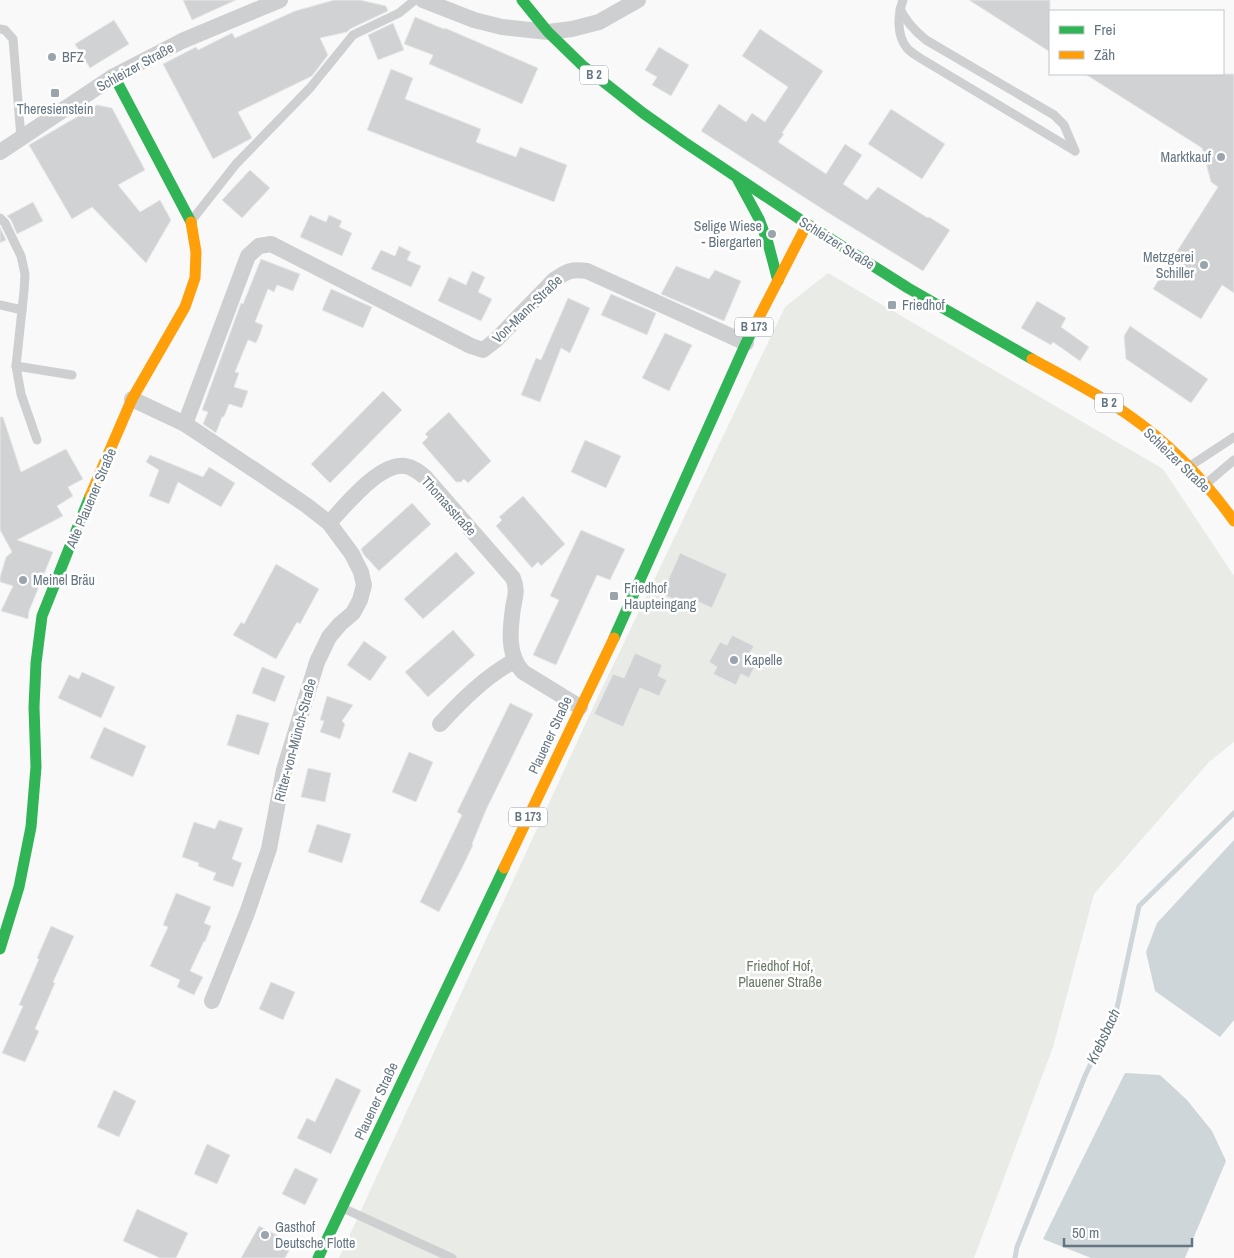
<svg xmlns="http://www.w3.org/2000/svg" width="1234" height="1258" font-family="'Archivo Narrow',sans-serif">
<rect width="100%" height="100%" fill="#f9f9f9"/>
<polygon fill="#e8ebe6" points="828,273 1163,469 1234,576 1234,742 1209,762 1094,894 1053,1047 974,1258 339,1258 596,701 785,307"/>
<g fill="#ced6d9">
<polygon points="1234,840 1234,1020 1220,1037 1155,991 1146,952 1157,923"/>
<polygon points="1125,1073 1160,1075 1187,1100 1212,1131 1226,1161 1185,1258 1091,1258 1043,1239"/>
</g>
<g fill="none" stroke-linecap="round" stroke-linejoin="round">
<polyline stroke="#ced6d9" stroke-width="5" points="1015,1258 1017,1247 1085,1076 1117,1008 1139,906 1234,813"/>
</g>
<g fill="#d0d2d3" stroke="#e8e8e8">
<polygon points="183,0 236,0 192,20"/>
<polygon points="334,0 360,0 386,6 388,11 350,29 347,32 320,38 328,55 312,76 238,112 252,138 213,159 163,64 196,47 198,50 232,33 235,38 295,11"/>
<polygon points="969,0 1050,0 1050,52"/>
<polygon points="415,17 444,29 445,28 538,68 522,104 429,64 433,55 404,44"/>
<polygon points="114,20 129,44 90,68 75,44"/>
<polygon points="393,23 404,50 378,60 368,35"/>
<polygon points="760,29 823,71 782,133 784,134 778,142 826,174 845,144 862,155 843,184 867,200 878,187 928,218 929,217 950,230 923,271 827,212 701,131 719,104 746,122 752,113 765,122 788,87 742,56"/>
<polygon points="659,47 689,65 671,96 652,85 657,77 645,70"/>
<polygon points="391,69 413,78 405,99 481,129 476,142 516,157 520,147 567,165 554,202 367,130"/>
<polygon points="1085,74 1234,74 1234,293 1222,285 1201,319 1153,289 1218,187 1211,182 1202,148"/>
<polygon points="97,105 112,108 145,170 118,185 140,212 160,200 171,220 146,263 92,207 72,219 29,145"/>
<polygon points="891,109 945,144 922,179 868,144"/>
<polygon points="250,170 270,188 242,218 222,200"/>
<polygon points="33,202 43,221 17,234 11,220 7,216"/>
<polygon points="310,215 326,222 329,215 342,221 339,227 352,233 342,256 300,237"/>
<polygon points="0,227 6,240 0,243"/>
<polygon points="399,246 411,252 407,260 421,266 411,287 371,269 381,250 395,256"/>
<polygon points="261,259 300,274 293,291 277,285 274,292 268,289 255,322 263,325 260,334 256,343 248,340 235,372 239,373 234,387 248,391 242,408 229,404 224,417 222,417 216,433 203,424 208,412 202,410 241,303 243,304"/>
<polygon points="676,266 709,279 715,270 741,281 724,321 661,294"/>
<polygon points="472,271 485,277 478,292 492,299 481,321 438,301 449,277 466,285"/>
<polygon points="331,289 372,307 363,328 322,310"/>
<polygon points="611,294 656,313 647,335 601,315"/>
<polygon points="568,298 590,308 570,353 561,348 540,402 521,395 536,358 541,360"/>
<polygon points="1037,301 1066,318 1061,327 1089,347 1080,361 1053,342 1051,345 1021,328"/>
<polygon points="1130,326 1208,379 1191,403 1126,359 1124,336"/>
<polygon points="665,333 692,345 669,391 642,378"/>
<polygon points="383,391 402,410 330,483 311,464"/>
<polygon points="449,412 491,461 468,483 464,479 461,482 456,482 422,443 428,437 425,434"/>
<polygon points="0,417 3,417 21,472 66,449 83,479 68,487 73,496 57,506 63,516 17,540 53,552 29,611 28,619 1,611 13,586 0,582 0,577 6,557 12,552 0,530"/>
<polygon points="585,440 621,456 606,488 571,472"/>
<polygon points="150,455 203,477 209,467 235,483 221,507 178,482 169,504 149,496 159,470 146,462"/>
<polygon points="523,496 565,544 541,566 538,562 532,568 496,526 502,520 499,517"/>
<polygon points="412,503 431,524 379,571 364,555 361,549"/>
<polygon points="581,530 625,549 610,580 597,575 556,665 533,655 559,600 550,596"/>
<polygon points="456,552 475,573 423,619 404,599"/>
<polygon points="680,553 727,574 712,608 694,600 691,607 662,594"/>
<polygon points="276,564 319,589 300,624 297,622 276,659 233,635 241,622 244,624"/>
<polygon points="453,630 475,655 428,697 405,672"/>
<polygon points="732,635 754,646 750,653 759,658 749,678 741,674 736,685 713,674 717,667 709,662 720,642 727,645"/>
<polygon points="364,641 387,657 370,681 347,665"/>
<polygon points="635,653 662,665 658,676 667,680 659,696 640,688 623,727 594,714 613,674 624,678"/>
<polygon points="262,667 285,676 275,702 252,693"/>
<polygon points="82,672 115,687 101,718 58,698 69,675 79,679"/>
<polygon points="327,696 353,705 342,721 345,724 340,739 320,732 324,721 320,720"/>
<polygon points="510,703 533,714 486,810 472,844 473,845 462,868 439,912 420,902 462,815 457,812"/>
<polygon points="237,714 269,723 259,755 227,745"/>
<polygon points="104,727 146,746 133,777 90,758"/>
<polygon points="409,752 433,762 416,802 392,792"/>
<polygon points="308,768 331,773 325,802 301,797"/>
<polygon points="219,820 243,828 232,859 242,863 233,887 213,880 216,873 198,866 199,863 182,857 194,822 215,829"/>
<polygon points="317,824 351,834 342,863 308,852"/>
<polygon points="176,893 211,907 204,923 211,926 205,942 204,941 190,971 203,977 194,995 177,987 180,980 150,966 168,927 163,925"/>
<polygon points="51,926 74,936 53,982 55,983 35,1029 39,1031 25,1062 2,1053 23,1006 19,1005 39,959 37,958"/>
<polygon points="271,982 295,992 283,1020 259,1009"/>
<polygon points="336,1078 361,1090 331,1154 297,1138 307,1118 315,1122"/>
<polygon points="114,1090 136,1101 119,1137 97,1127"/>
<polygon points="207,1144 230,1155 217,1184 194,1174"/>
<polygon points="295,1168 318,1179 305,1205 282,1194"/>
<polygon points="137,1209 188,1233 176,1258 160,1258 123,1241"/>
<polygon points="259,1226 293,1243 285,1258 241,1258"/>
</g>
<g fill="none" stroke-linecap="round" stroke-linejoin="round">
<g stroke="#cecfd0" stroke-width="9">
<path d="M903 0C898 14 896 35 907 48 910 52 916 55 920 58L1075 151"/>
<path d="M900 9C906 22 915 31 926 40L1054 115 1064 125 1075 151"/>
<polyline points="0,29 5,30 13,39 21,138"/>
<polyline points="0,218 5,223 21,256 25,274 24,291 16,366 21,394 37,440"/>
<polyline points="192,220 236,164 310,88 353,35 399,13 415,0"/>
<polyline points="0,305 22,310"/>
<polyline points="16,366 72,375"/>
<polyline points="1190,466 1234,437"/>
<polyline points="1207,483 1234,460"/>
<polyline points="345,1209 452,1258"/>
</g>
<g stroke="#cecfd0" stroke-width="16">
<polyline points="423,0 474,20 502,27 548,32 572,29 599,22 638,0"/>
<polyline points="0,152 114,76 182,41 280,0"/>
<polyline points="132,399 185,424 256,471 306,505 329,523 352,554 361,572 364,585 360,600 353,613 340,624 329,637 317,662 284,770 269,849 247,913 212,1001"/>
<path d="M185 424 248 256 259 246 271 244 471 346 483 350 496 340 554 280C567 271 571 269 587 271L746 343"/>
<path d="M329 523C346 505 379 463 405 466 413 467 419 472 425 477L513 578C518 590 515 596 513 608 510 630 507 655 523 672L580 707"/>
<path d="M440 724C462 700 485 677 514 661"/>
</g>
<g stroke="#30b455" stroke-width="11">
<polyline points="522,0 548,32 582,65 643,113 684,142 807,224 908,288 1032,359"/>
<polyline points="114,76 191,222"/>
<polyline points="738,180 759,219 768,243 778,281"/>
<polyline points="614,638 746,343 755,325"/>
<polyline points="0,949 19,887 31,827 36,767 34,707 36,663 42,616 90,496"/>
<polyline points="318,1258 504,868"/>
</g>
<g stroke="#ff9f0a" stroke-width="11">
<polyline points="755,325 807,224"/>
<path d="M1032 359C1063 376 1098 394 1127 414 1169 443 1204 479 1234 521"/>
<polyline points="90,496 132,399 185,307 195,278 196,252 191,222"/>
<polyline points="504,868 614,638"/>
</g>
</g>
<g fill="#99a4ac" stroke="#fff" stroke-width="2">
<circle cx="52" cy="57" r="5"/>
<rect x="50" y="88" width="10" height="10" rx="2.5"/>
<circle cx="1221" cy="157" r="5"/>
<circle cx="772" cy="234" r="5"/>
<circle cx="1204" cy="265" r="5"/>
<rect x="887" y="300" width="10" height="10" rx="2.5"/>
<circle cx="23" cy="580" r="5"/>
<rect x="609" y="591" width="10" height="10" rx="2.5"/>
<circle cx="734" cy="660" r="5"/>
<circle cx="265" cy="1235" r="5"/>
</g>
<g text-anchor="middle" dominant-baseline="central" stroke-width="5" stroke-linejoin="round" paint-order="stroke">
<g fill="#fff" stroke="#939fa8" stroke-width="1">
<rect x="580" y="65.5" width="28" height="19" rx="4"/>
<rect x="735" y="317.5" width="38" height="19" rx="4"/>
<rect x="1095" y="393.5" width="28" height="19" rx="4"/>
<rect x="509" y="807.5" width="38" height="19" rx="4"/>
</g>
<g font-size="12" font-weight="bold" fill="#657683">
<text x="594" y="75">B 2</text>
<text x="754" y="327">B 173</text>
<text x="1109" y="403">B 2</text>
<text x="528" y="817">B 173</text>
</g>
<g font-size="14" fill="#657683" stroke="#fff" text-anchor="start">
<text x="62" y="57">BFZ</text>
<text x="55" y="109" text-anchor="middle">Theresienstein</text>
<text x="1211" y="157" text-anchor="end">Marktkauf</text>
<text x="762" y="226" text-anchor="end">Selige Wiese<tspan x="762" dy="16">- Biergarten</tspan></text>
<text x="1194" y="257" text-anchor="end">Metzgerei<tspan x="1194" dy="16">Schiller</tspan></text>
<text x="902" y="305">Friedhof</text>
<text x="33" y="580">Meinel Bräu</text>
<text x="624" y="588">Friedhof<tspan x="624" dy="16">Haupteingang</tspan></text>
<text x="744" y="660">Kapelle</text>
<text x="275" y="1227">Gasthof<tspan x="275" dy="16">Deutsche Flotte</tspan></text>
</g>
<g font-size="14" fill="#657683" stroke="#fff">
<text transform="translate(135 67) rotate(-29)">Schleizer Straße</text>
<text transform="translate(837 243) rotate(32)">Schleizer Straße</text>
<text transform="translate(527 309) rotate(-44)">Von-Mann-Straße</text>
<text transform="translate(1177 460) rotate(44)">Schleizer Straße</text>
<text transform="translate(91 498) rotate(-67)">Alte Plauener Straße</text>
<text transform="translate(449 506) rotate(48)">Thomasstraße</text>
<text transform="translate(550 735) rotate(-65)">Plauener Straße</text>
<text transform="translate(295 740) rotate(-75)">Ritter-von-Münch-Straße</text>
<text transform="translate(376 1101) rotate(-65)">Plauener Straße</text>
</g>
<g font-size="14" fill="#687a64" stroke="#fff">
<text x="780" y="966">Friedhof Hof,<tspan x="780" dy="16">Plauener Straße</tspan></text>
</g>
<g font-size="15" font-style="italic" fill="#60757c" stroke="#fff">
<text transform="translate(1103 1036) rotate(-65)">Krebsbach</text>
</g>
</g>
<rect x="1049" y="10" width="175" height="65" fill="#ffffff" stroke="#c1c8cd"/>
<rect x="1059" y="26" width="25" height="8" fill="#30b455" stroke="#c1c8cd"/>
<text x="1094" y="35" font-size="15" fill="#657683">Frei</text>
<rect x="1059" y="51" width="25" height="8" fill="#ff9f0a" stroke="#c1c8cd"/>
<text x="1094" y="60" font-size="15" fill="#657683">Zäh</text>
<path d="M1064 1238v8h128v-8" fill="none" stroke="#657683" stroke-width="2.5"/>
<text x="1072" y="1238" font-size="15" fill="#657683" stroke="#ffffff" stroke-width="4" paint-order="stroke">50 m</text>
</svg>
